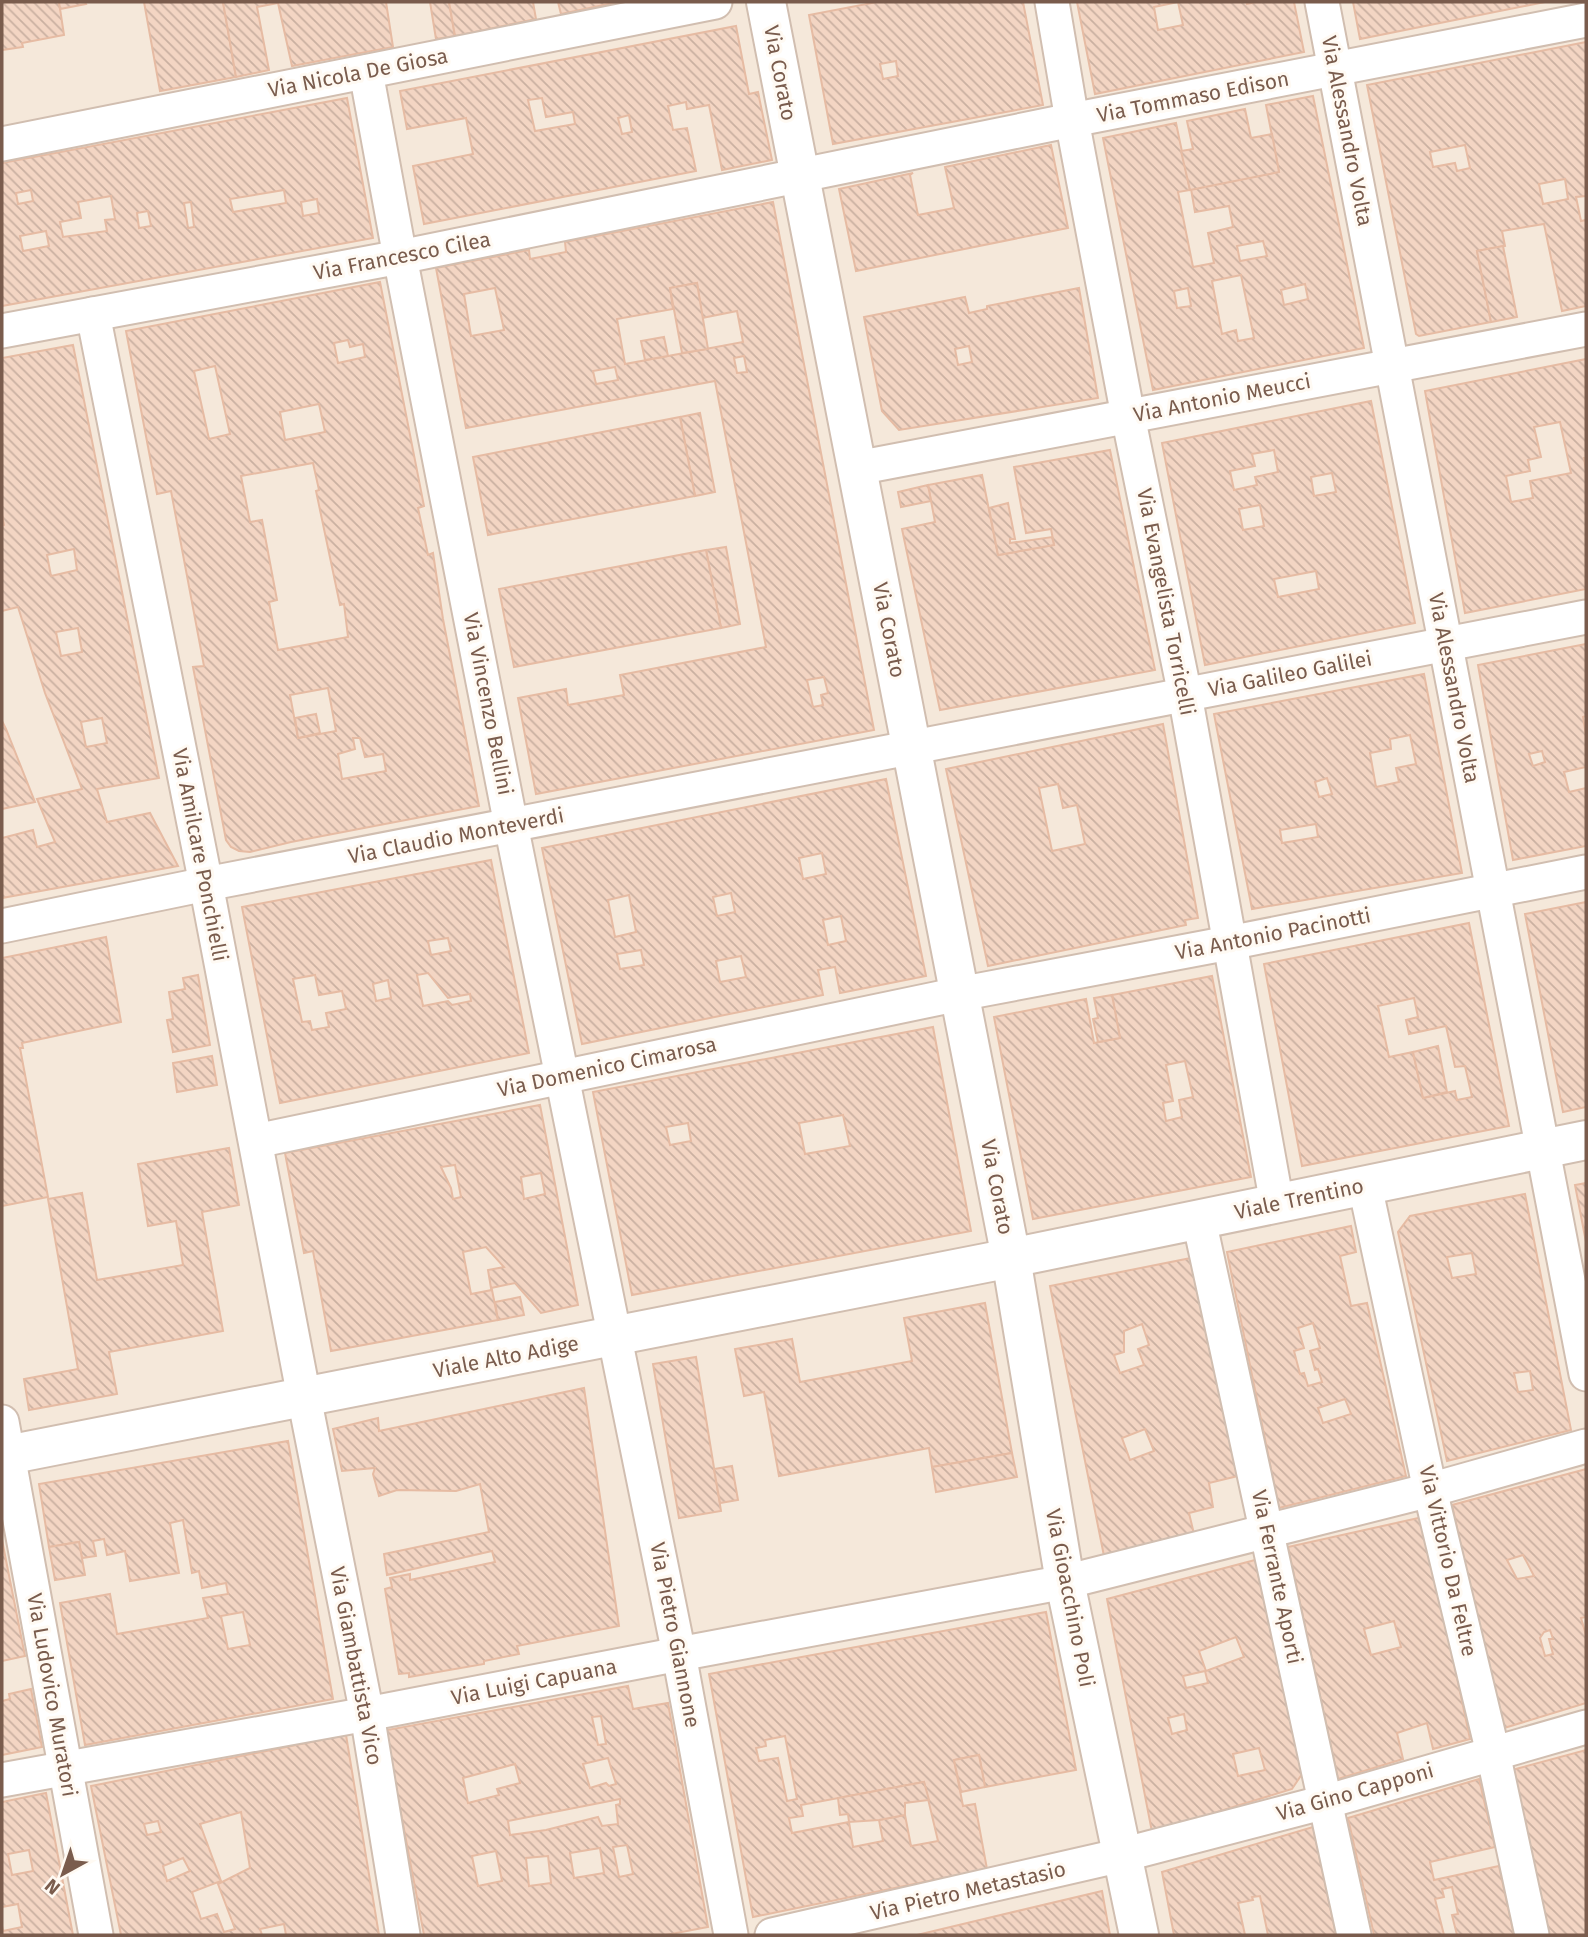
<svg xmlns="http://www.w3.org/2000/svg" width="1588" height="1937" font-family="'Fira Sans',sans-serif">
<defs>
<pattern id="building-back-hatch" width="6" height="6" patternUnits="userSpaceOnUse" patternTransform="scale(1.75)"><rect width="6" height="6" fill="#f3d5c3"/><path d="M-1 5l2 2M0 0l6 6M5-1l2 2" fill="none" stroke="#cab0a1"/></pattern>
</defs>
<rect width="100%" height="100%" fill="#fdf6ec"/>
<rect fill="#f5e8da" x="2" y="2" width="1584" height="1933"/>
<g fill="url(#building-back-hatch)" stroke="#e6bba3" stroke-width="2" fill-rule="evenodd">
<polygon points="2,2 59,2 64,35 22,43 23,47 2,50"/>
<polygon points="59,2 85,2 86,4 60,9"/>
<polygon points="144,2 223,2 236,77 160,91"/>
<polygon points="223,2 386,2 393,47 292,66 278,3 257,7 269,70 236,77"/>
<polygon points="430,2 449,2 455,36 436,39"/>
<polygon points="449,2 533,2 536,19 455,36"/>
<polygon points="558,2 618,2 561,14"/>
<path d="M877 2H1023L1043 105 833 144 809 15ZM896 61 898 76 883 79 880 64Z"/>
<path d="M1077 2H1247V4L1256 2H1294L1304 52 1095 94ZM1178 2 1183 25 1158 30 1154 7Z"/>
<polygon points="1353,2 1545,2 1360,39"/>
<path d="M736 26 749 94 758 92 772 160 722 170 709 105 687 109 686 102 668 106 673 130 687 128 696 171 424 224 413 166 473 154 466 118 407 129 400 91ZM542 98 546 117 573 112 575 124 535 131 528 100ZM629 115 632 132 622 134 618 118Z"/>
<path d="M1586 42V196L1576 197 1581 221 1586 220V306L1562 311 1544 224 1502 231 1505 246 1477 251 1491 322 1419 336 1416 334 1367 85ZM1465 145 1470 168 1457 171 1455 163 1433 167 1430 152ZM1565 179 1568 199 1543 204 1539 184Z"/>
<path d="M1313 96 1364 348 1153 390 1103 138 1176 123 1190 190 1178 192 1193 267 1214 263 1208 233 1233 227 1229 206 1195 212 1191 189 1279 172 1266 105ZM1263 241 1267 256 1240 261 1237 246ZM1241 275 1254 338 1238 341 1236 330 1222 334 1212 281ZM1305 284 1308 299 1284 305 1281 290ZM1188 288 1191 306 1177 308 1174 291Z"/>
<path d="M347 98 373 238 2 306V163ZM31 190 33 201 18 204 16 193ZM284 190 286 203 233 212 230 199ZM111 196 115 219 105 220 107 231 63 237 60 222 81 218 78 202ZM317 199 319 213 303 216 301 202ZM191 202 194 227 188 228 184 203ZM148 211 151 226 139 228 137 213ZM46 231 49 246 23 251 20 236Z"/>
<polygon points="1245,109 1251,138 1272,134 1279,172 1190,190 1181,151 1193,149 1187,121"/>
<polygon points="1051,145 1068,228 856,271 839,189 913,173 910,175 918,215 954,208 945,167"/>
<path d="M773 202 874 730 536 794 518 698 566 689 568 705 624 695 620 675 766 647 715 381 466 428 436 268 529 250 530 259 566 252 565 242ZM697 283 702 318 737 311 743 342 625 364 617 319 673 309 670 288ZM495 288 504 330 471 336 464 294ZM744 356 747 372 737 373 734 358ZM615 367 618 380 596 384 593 371ZM824 677 828 693 821 695 823 705 813 707 807 680Z"/>
<polygon points="1503,246 1517,317 1491,322 1477,251"/>
<path d="M380 282 424 506 418 508 428 555 433 553 443 619 479 806 291 842 250 852 239 851 231 847 226 840 193 667 204 666 171 491 157 494 126 331ZM348 340 350 347 363 344 365 357 338 363 334 343ZM215 366 230 434 209 439 194 371ZM319 404 325 432 285 440 280 412ZM313 463 319 490 316 491 340 605 344 604 348 637 278 650 269 602 277 600 262 520 250 522 241 476ZM328 688 336 731 298 738 290 695ZM353 738H360L365 757 383 754 386 771 342 779 338 754 355 749Z"/>
<polygon points="697,283 708,349 682,353 670,288"/>
<path d="M1079 288 1098 398 899 430 882 411 864 317 965 297 969 313 987 309V306ZM969 346 972 362 958 365 955 349Z"/>
<polygon points="664,337 668,356 645,360 641,341"/>
<path d="M73 345 159 778 97 789 107 822 150 813 178 866 2 898V838L33 830 37 847 55 842 37 799 82 789 45 693 18 607 2 611V526L4 525 2 515V358ZM74 549 77 570 51 576 47 555ZM78 628 82 652 61 656 56 632ZM102 718 107 743 86 747 81 722Z"/>
<path d="M1586 359V458H1584L1586 470V589L1465 613 1425 391ZM1560 422 1571 473 1530 481 1533 498 1511 502 1506 476 1530 471 1528 460 1541 457 1534 427Z"/>
<path d="M1371 401 1415 623 1205 665 1162 443ZM1274 450 1278 472 1255 477 1257 485 1234 490 1230 471 1255 466 1252 454ZM1332 473 1336 492 1314 496 1311 477ZM1260 505 1264 526 1243 530 1239 509ZM1316 571 1319 589 1278 597 1274 579Z"/>
<polygon points="700,413 715,492 695,496 680,417"/>
<polygon points="680,417 695,496 488,535 473,457"/>
<polygon points="1110,450 1155,670 940,710 902,529 935,522 928,485 982,475 998,555 1054,545 1051,529 1026,533 1014,467"/>
<polygon points="928,485 931,501 901,507 898,492"/>
<polygon points="1008,503 1015,539 1010,539 1010,543 1052,537 1054,545 998,555 989,508"/>
<polygon points="726,547 740,624 721,628 706,550"/>
<polygon points="706,550 721,628 514,667 499,589"/>
<path d="M1586 644V716L1583 717 1586 735V767L1564 772 1569 792 1586 788V846L1513 860 1478 665ZM1542 751 1545 762 1533 766 1529 754Z"/>
<path d="M1424 674 1462 873 1252 909 1214 714ZM1410 735 1416 764 1396 768 1399 782 1376 787 1370 753 1391 749 1390 739ZM1327 778 1332 794 1319 797 1315 782ZM1316 824 1318 837 1282 843 1280 830Z"/>
<polygon points="316,714 320,733 298,738 295,718"/>
<polygon points="2,721 6,729 35,802 2,809"/>
<path d="M1163 724 1198 918 1185 920 1186 925 988 966 946 769ZM1058 784 1063 808 1077 805 1085 844 1052 851 1039 788Z"/>
<path d="M886 779 926 976 840 993 835 967 818 970 823 995 582 1044 542 848ZM822 853 826 874 803 879 799 858ZM731 893 735 912 717 916 713 897ZM629 895 636 932 615 937 608 900ZM841 916 846 941 828 945 823 920ZM641 950 644 965 620 969 617 954ZM741 956 746 977 720 982 716 961Z"/>
<path d="M491 860 529 1053 280 1103 242 907ZM448 938 451 951 431 955 428 941ZM428 973 448 998 470 994 471 1001 452 1005 448 1001 423 1006 417 975ZM315 975 319 995 342 991 346 1009 326 1013 329 1027 312 1030 310 1021 302 1022 293 979ZM388 980 391 998 376 1001 373 984Z"/>
<polygon points="1586,902 1586,1107 1563,1112 1525,914"/>
<path d="M1469 923 1509 1126 1302 1166 1264 964ZM1414 998 1418 1017 1406 1020 1409 1034 1446 1026 1455 1067 1465 1066 1472 1097 1457 1100 1455 1091 1423 1098 1413 1052 1389 1057 1378 1006Z"/>
<polygon points="106,937 121,1022 22,1043 23,1048 20,1048 48,1197 2,1206 2,958"/>
<polygon points="198,975 210,1045 173,1052 167,1020 173,1019 169,992 185,989 183,978"/>
<path d="M1212 976 1251 1177 1033 1219 994 1017 1086 999 1094 1043 1120 1038 1112 995ZM1185 1061 1193 1097 1179 1100 1182 1117 1166 1121 1163 1103 1173 1101 1166 1065Z"/>
<polygon points="1112,995 1120,1038 1098,1042 1093,1019 1098,1018 1094,998"/>
<path d="M933 1027 971 1231 632 1295 593 1092ZM843 1115 850 1146 805 1154 799 1123ZM688 1123 691 1141 670 1145 666 1127Z"/>
<polygon points="1438,1046 1447,1092 1423,1098 1413,1052"/>
<polygon points="212,1056 217,1085 177,1092 173,1063"/>
<path d="M540 1105 578 1305 541 1313 515 1283 491 1288 488 1270 504 1267 486 1247 463 1252 471 1294 492 1290 498 1320 331 1351 313 1251 304 1253 285 1153ZM455 1165 461 1197 453 1199 451 1188 441 1167ZM541 1173 545 1194 524 1199 521 1177Z"/>
<polygon points="229,1148 239,1205 202,1212 223,1331 109,1352 117,1394 29,1410 24,1379 78,1369 48,1199 82,1193 97,1280 183,1265 176,1221 148,1226 138,1164"/>
<polygon points="1586,1183 1586,1242 1575,1185"/>
<path d="M1525 1194 1571 1430 1447 1461 1398 1232 1410 1216ZM1472 1253 1476 1274 1452 1278 1447 1257ZM1530 1371 1533 1390 1518 1392 1514 1373Z"/>
<path d="M1351 1226 1356 1252 1340 1256 1351 1306 1367 1303 1406 1476 1279 1508 1227 1252ZM1313 1323 1320 1348 1310 1351 1315 1370 1318 1369 1322 1382 1308 1386 1304 1373 1300 1374 1294 1351 1304 1348 1298 1328ZM1345 1399 1351 1414 1323 1423 1318 1408Z"/>
<path d="M1191 1258 1238 1476 1209 1483 1213 1507 1189 1513 1194 1534 1104 1556 1050 1286ZM1142 1324 1149 1345 1138 1349 1144 1365 1120 1373 1114 1355 1124 1352V1331ZM1145 1429 1154 1451 1130 1460 1122 1438Z"/>
<polygon points="520,1297 524,1315 498,1320 495,1302"/>
<polygon points="985,1303 1012,1453 932,1467 929,1448 779,1476 764,1392 744,1396 735,1349 792,1339 800,1382 912,1361 904,1318"/>
<polygon points="696,1357 721,1511 679,1518 653,1364"/>
<polygon points="584,1388 619,1626 517,1646 519,1654 484,1661 484,1664 409,1677 409,1673 399,1674 385,1589 392,1587 390,1578 410,1574 410,1580 495,1562 492,1551 387,1575 384,1554 489,1532 480,1484 456,1491 397,1490 379,1496 373,1474 375,1468 342,1471 333,1429 378,1418 379,1431"/>
<path d="M288 1441 333 1699 85 1745 60 1603 110 1594 117 1634 208 1618 203 1598 228 1594 226 1583 202 1588 199 1571 192 1573 183 1520 170 1523 179 1573 130 1581 125 1551 107 1555 104 1539 93 1541 96 1556 82 1558 79 1542 49 1547 39 1484ZM243 1612 250 1645 228 1649 221 1616Z"/>
<polygon points="1012,1453 1017,1477 936,1492 932,1467"/>
<polygon points="732,1466 738,1500 720,1503 714,1469"/>
<path d="M1586 1469V1617L1581 1618 1586 1635V1703L1501 1729 1452 1505ZM1523 1555 1534 1576 1517 1579 1507 1560ZM1550 1630 1553 1639H1549L1553 1654 1545 1656 1540 1638 1544 1632Z"/>
<path d="M1423 1517 1470 1739 1433 1749 1427 1723 1397 1733 1403 1759 1338 1779 1288 1547ZM1394 1621 1401 1647 1371 1655 1364 1629Z"/>
<polygon points="2,1540 25,1656 2,1661"/>
<polygon points="79,1542 85,1575 55,1580 49,1547"/>
<path d="M1255 1560 1302 1774 1292 1789 1152 1832 1107 1599ZM1236 1637 1244 1657 1206 1671 1199 1651ZM1205 1671 1208 1683 1186 1688 1183 1676ZM1184 1714 1187 1730 1172 1734 1168 1718ZM1259 1748 1265 1770 1238 1776 1233 1754Z"/>
<path d="M1046 1612 1076 1770 985 1787 979 1755 954 1760 963 1806 975 1804 987 1869 753 1917 709 1674ZM785 1736 797 1799 787 1801 778 1758 759 1761 756 1748 766 1746 765 1740ZM924 1782 938 1841 911 1846 905 1815 879 1820 883 1841 853 1847 849 1822 792 1833 789 1818 803 1816 801 1805Z"/>
<path d="M628 1686 633 1709 668 1703 708 1927 666 1935H424L386 1734 387 1730ZM601 1716 606 1744 598 1745 592 1717ZM608 1758 616 1784 609 1786 606 1783 590 1788 583 1764ZM515 1764 520 1783 497 1789 499 1795 468 1803 463 1778ZM620 1799V1804L616 1805 618 1824 602 1826 598 1817 546 1830 510 1835 508 1821ZM627 1845 633 1874 619 1877 613 1847ZM600 1848 604 1873 574 1878 570 1853ZM496 1851 502 1881 478 1886 472 1856ZM548 1856 551 1883 529 1886 526 1858Z"/>
<polygon points="31,1689 42,1747 2,1755 2,1701 10,1699 9,1694"/>
<path d="M346 1735 379 1935H286L284 1924 260 1929 262 1935H121L91 1786ZM241 1812 250 1868 218 1884 235 1929 224 1932 217 1914 201 1919 192 1892 221 1881 200 1824ZM158 1821 161 1832 147 1835 144 1824ZM183 1858 190 1871 167 1881 163 1866Z"/>
<polygon points="1586,1750 1586,1935 1548,1935 1512,1770"/>
<polygon points="979,1755 985,1787 961,1792 954,1760"/>
<polygon points="1479,1779 1495,1847 1430,1862 1434,1880 1499,1866 1514,1935 1457,1935 1452,1915 1458,1914 1452,1887 1442,1889 1444,1897 1435,1899 1444,1935 1374,1935 1348,1818"/>
<polygon points="924,1782 929,1800 905,1803 905,1815 879,1820 849,1822 848,1814 840,1815 838,1798"/>
<path d="M46 1793 73 1935H2V1926L3 1931 22 1927 18 1904 2 1907V1802ZM29 1850 33 1871 12 1875 8 1854Z"/>
<polygon points="1313,1827 1336,1935 1268,1935 1260,1896 1252,1897 1253,1900 1238,1903 1245,1935 1174,1935 1162,1872"/>
<polygon points="1102,1891 1110,1935 917,1935 988,1918"/>
</g>
<g fill="none" stroke-linecap="round" stroke-linejoin="round">
<g stroke="#d1beb0" stroke-width="37">
<g id="minor">
<polyline points="1052,2 1072,120 1128,416 1185,695 1277,1204"/>
<polyline points="1322,2 1586,1374"/>
<polyline points="366,72 400,257 511,825 679,1654 731,1935"/>
<polyline points="2,144 715,2"/>
<polyline points="93,314 206,884 304,1397 367,1714 403,1935"/>
<polyline points="2,331 400,257 1072,120 1586,20"/>
<polyline points="857,468 1586,329"/>
<polyline points="2,926 206,884 1586,617"/>
<polyline points="256,1141 959,994 1229,943 1586,872"/>
<polyline points="1365,1186 1430,1490 1493,1753 1532,1935"/>
<polyline points="1199,1220 1354,1935"/>
<polyline points="2,1422 96,1935"/>
<polyline points="2,1780 367,1714 679,1654 1065,1582 1430,1490 1586,1446"/>
<polyline points="772,1935 1122,1855 1325,1802 1586,1727"/>
</g>
</g>
<g stroke="#d1beb0" stroke-width="42">
<g id="tertiary">
<polyline points="766,2 1011,1258 1065,1582 1139,1935"/>
<polyline points="2,1456 1011,1258 1586,1140"/>
</g>
</g>
<use href="#minor" stroke="#fff" stroke-width="33"/>
<use href="#tertiary" stroke="#fff" stroke-width="38"/>
</g>
<g text-anchor="middle" dominant-baseline="central" stroke-width="6" stroke-linejoin="round" paint-order="stroke">
<g font-size="21" fill="#7a5c4d" stroke="#fffaf3">
<text transform="translate(358 73) rotate(-11)">Via Nicola De Giosa</text>
<text transform="translate(780 73) rotate(79)">Via Corato</text>
<text transform="translate(1193 97) rotate(-11)">Via Tommaso Edison</text>
<text transform="translate(1347 131) rotate(79)">Via Alessandro Volta</text>
<text transform="translate(402 256) rotate(-11)">Via Francesco Cilea</text>
<text transform="translate(1222 398) rotate(-11)">Via Antonio Meucci</text>
<text transform="translate(1166 602) rotate(79)">Via Evangelista Torricelli</text>
<text transform="translate(889 630) rotate(79)">Via Corato</text>
<text transform="translate(1290 674) rotate(-11)">Via Galileo Galilei</text>
<text transform="translate(1454 688) rotate(79)">Via Alessandro Volta</text>
<text transform="translate(488 704) rotate(79)">Via Vincenzo Bellini</text>
<text transform="translate(456 836) rotate(-11)">Via Claudio Monteverdi</text>
<text transform="translate(200 855) rotate(79)">Via Amilcare Ponchielli</text>
<text transform="translate(1273 934) rotate(-11)">Via Antonio Pacinotti</text>
<text transform="translate(607 1067) rotate(-12)">Via Domenico Cimarosa</text>
<text transform="translate(997 1187) rotate(79)">Via Corato</text>
<text transform="translate(1299 1199) rotate(-12)">Viale Trentino</text>
<text transform="translate(506 1357) rotate(-11)">Viale Alto Adige</text>
<text transform="translate(1448 1561) rotate(77)">Via Vittorio Da Feltre</text>
<text transform="translate(1277 1577) rotate(78)">Via Ferrante Aporti</text>
<text transform="translate(1070 1598) rotate(79)">Via Gioacchino Poli</text>
<text transform="translate(675 1635) rotate(79)">Via Pietro Giannone</text>
<text transform="translate(356 1666) rotate(79)">Via Giambattista Vico</text>
<text transform="translate(534 1682) rotate(-11)">Via Luigi Capuana</text>
<text transform="translate(52 1695) rotate(80)">Via Ludovico Muratori</text>
<text transform="translate(1355 1792) rotate(-16)">Via Gino Capponi</text>
<text transform="translate(968 1891) rotate(-13)">Via Pietro Metastasio</text>
</g>
</g>
<rect width="1588" height="1937" fill="none" stroke="#7a5c4d" stroke-width="7"/>
<g transform="translate(63 1874) rotate(220)" stroke="#fffaf3" stroke-width="5" paint-order="stroke">
<path d="M0-5L12 26L0 18L-12 26Z" fill="#7a5c4d"/>
<text y="-10" font-size="19" font-weight="bold" text-anchor="middle" fill="#7a5c4d">N</text>
</g>
</svg>
